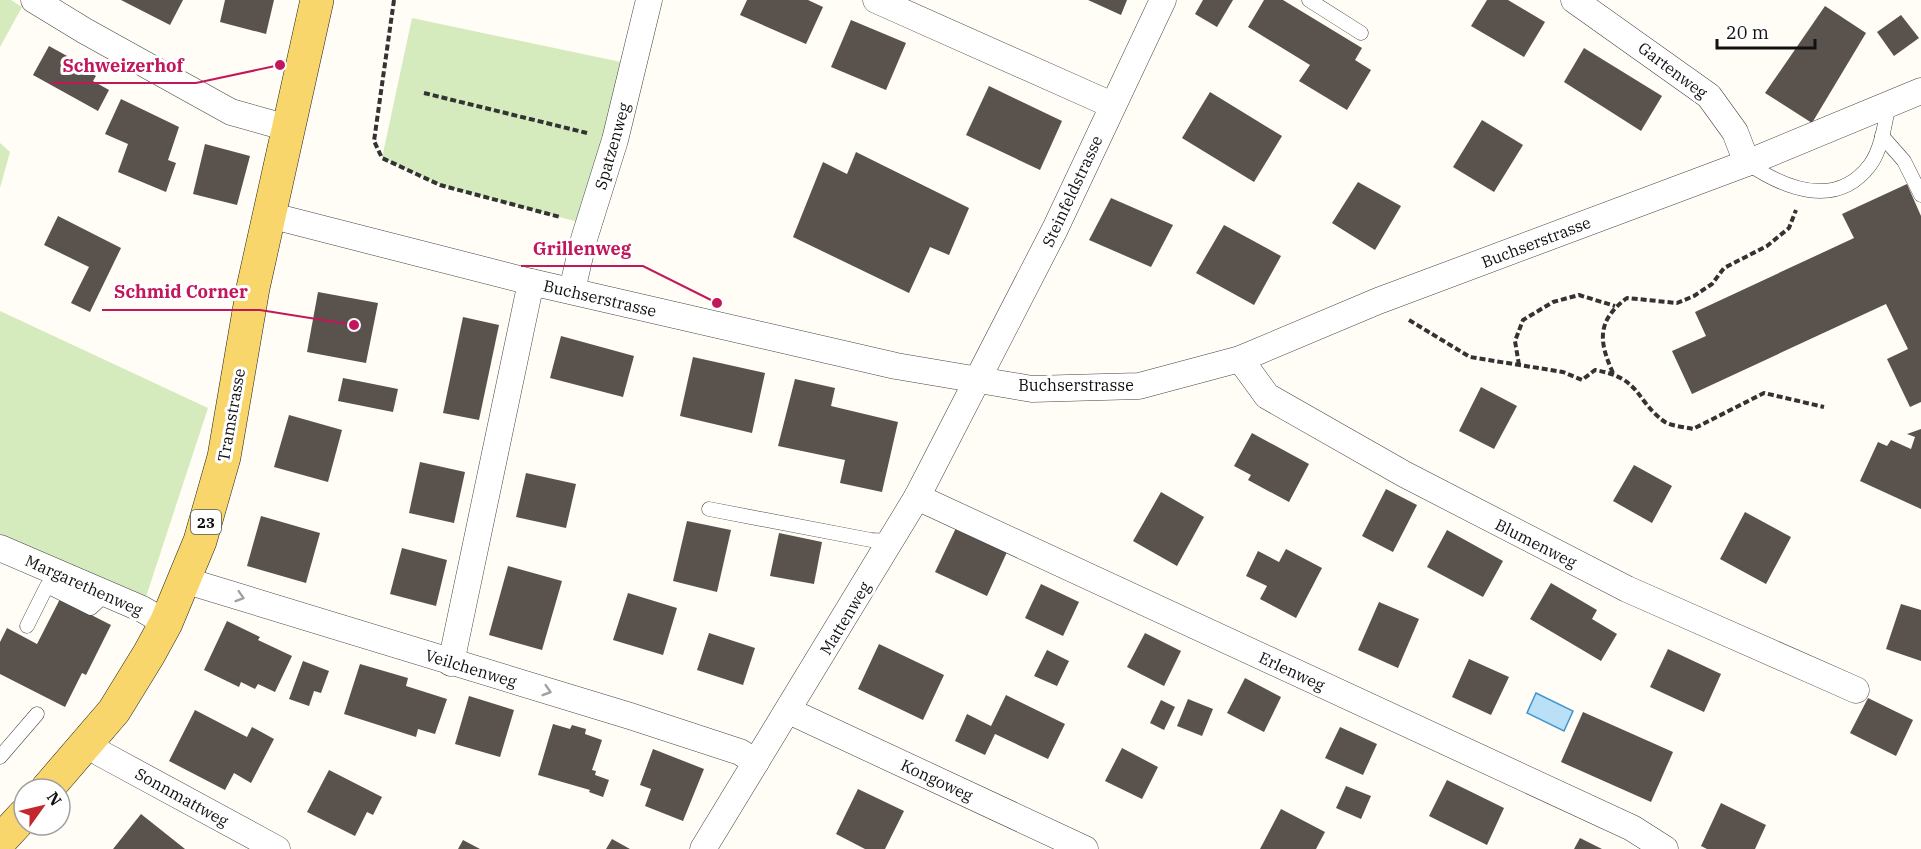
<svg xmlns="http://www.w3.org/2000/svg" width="1921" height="849" font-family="'IBM Plex Serif',serif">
<rect width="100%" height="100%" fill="#fffdf5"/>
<g fill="#d5ebbd">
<polygon points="0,0 11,0 22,7 0,47"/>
<polygon points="412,18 621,62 582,223 440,185 382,158"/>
<polygon points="0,143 10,152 0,188"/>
<polygon points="0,311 208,408 142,609 0,547"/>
</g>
<polygon fill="#b9e0f7" stroke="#3f96cf" stroke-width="1.5" points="1536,693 1573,711 1564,731 1527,713"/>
<g fill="#5a524d">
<polygon points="121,0 183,0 170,25"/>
<polygon points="225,0 274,0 266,34 220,22"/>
<polygon points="747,0 808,0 823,7 806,44 740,15"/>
<polygon points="1088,0 1127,0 1121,15"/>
<polygon points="1203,0 1233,0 1217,27 1195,14"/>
<polygon points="1264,0 1283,0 1362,48 1355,60 1371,70 1347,110 1299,81 1310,65 1248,27"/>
<polygon points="1487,0 1508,0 1545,22 1524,57 1471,26"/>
<polygon points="1825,6 1866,33 1812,123 1765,93"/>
<polygon points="1901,15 1919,38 1894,56 1877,32"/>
<polygon points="851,20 906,43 886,90 831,67"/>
<polygon points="49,46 87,67 85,70 96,76 93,81 109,90 98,111 33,75"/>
<polygon points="1584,48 1662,96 1641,131 1564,82"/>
<polygon points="989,86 1062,121 1040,170 966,135"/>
<polygon points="1210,92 1282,136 1254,182 1182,138"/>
<polygon points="121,99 179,127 168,160 176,163 166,192 118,172 128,144 105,134"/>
<polygon points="1482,120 1523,145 1494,192 1453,167"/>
<polygon points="205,144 250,156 237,205 193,194"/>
<polygon points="856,152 969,208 949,255 930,247 909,293 793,237 823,162 847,174"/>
<polygon points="1358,182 1401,206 1375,250 1332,223"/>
<polygon points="1907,184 1921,216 1921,402 1910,407 1887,359 1908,349 1886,304 1692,394 1672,351 1706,336 1695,312 1854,238 1842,214"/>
<polygon points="1111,198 1173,225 1151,267 1089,240"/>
<polygon points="58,216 121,248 90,312 71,303 89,267 44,245"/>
<polygon points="1224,225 1281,256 1254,305 1196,273"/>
<polygon points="318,292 378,303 366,363 307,352"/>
<polygon points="463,317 499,325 479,420 443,413"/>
<polygon points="561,336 634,356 623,397 550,378"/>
<polygon points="693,357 765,373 752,433 680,416"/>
<polygon points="343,378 398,389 393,412 338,401"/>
<polygon points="795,379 835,388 831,406 898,422 882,492 840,483 845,460 778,446"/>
<polygon points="1481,387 1517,406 1494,449 1459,431"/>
<polygon points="289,415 342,430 328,482 274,467"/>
<polygon points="1921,429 1921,509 1860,481 1878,442 1887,446 1891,440 1911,449 1915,437 1907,434"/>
<polygon points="1252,433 1309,464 1289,502 1248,480 1251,475 1234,466"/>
<polygon points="420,462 465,472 454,523 409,513"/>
<polygon points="1634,465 1672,486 1652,523 1613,501"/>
<polygon points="526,473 576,484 566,528 516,517"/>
<polygon points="1386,489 1417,505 1393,552 1362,536"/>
<polygon points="1161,492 1204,517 1177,566 1133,541"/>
<polygon points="1745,512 1791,537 1766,584 1720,559"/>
<polygon points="261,516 320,533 306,583 247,566"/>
<polygon points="687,521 731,530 717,592 673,581"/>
<polygon points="956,528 1007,552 987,596 935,572"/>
<polygon points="1447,530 1503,561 1483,597 1427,567"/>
<polygon points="779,533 822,542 814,584 770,576"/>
<polygon points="402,548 447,560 436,606 390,594"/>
<polygon points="1286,549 1322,568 1296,618 1260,599 1267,586 1246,576 1258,551 1279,562"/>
<polygon points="508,566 562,581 542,650 489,635"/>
<polygon points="1551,583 1597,610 1592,619 1617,634 1601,661 1530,619"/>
<polygon points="1041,584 1079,602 1063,636 1025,618"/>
<polygon points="628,593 677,608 663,655 613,640"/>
<polygon points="60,599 111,625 86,675 82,673 65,707 0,674 0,642 7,628 37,644"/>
<polygon points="1379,602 1419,619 1398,668 1358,650"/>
<polygon points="1901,604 1921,610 1921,661 1886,649"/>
<polygon points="227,621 260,637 258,640 292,656 275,692 258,684 255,689 241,682 239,687 204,670"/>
<polygon points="709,633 755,648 743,685 697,670"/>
<polygon points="1145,633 1181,651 1164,686 1127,667"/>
<polygon points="879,644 944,675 923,720 858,689"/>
<polygon points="1668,649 1721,674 1704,712 1650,687"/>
<polygon points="1047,650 1069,661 1057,686 1034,676"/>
<polygon points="1469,659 1509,677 1491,715 1452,697"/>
<polygon points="303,661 329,671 321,693 314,691 309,706 289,699"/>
<polygon points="360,664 408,678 406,686 447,699 435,734 418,729 416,737 344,714"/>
<polygon points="1245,678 1281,697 1264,732 1227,713"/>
<polygon points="1006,695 1065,724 1048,759 995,734 985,755 955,741 967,714 991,726"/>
<polygon points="469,696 514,710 500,757 455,744"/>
<polygon points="1868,698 1913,720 1896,756 1850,733"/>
<polygon points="1188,699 1213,709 1202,736 1177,726"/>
<polygon points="1161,700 1175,707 1164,730 1150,723"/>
<polygon points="195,710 247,737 252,727 274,739 251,783 234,773 225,790 169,761"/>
<polygon points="1583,712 1673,752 1651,802 1561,762"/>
<polygon points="553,724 570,729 572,725 586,729 585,734 602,740 592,770 596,771 595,775 609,780 603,797 589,792 590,790 538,775"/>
<polygon points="1340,727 1377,744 1363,775 1325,758"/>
<polygon points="1122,748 1158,767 1142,799 1105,781"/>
<polygon points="653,749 704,769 683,821 645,806 651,789 640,785"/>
<polygon points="329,770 382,797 373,815 367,812 355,836 307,812"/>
<polygon points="1447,780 1504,808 1487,845 1429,816"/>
<polygon points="1346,786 1371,796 1361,819 1336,808"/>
<polygon points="858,789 904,811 885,849 865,849 836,834"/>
<polygon points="1721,803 1766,825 1755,849 1707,849 1701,846"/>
<polygon points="1281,809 1325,832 1316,849 1260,849"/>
<polygon points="141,814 185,849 113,849"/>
<polygon points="1580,838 1602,849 1574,849"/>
<polygon points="612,839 630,849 606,849"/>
<polygon points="463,840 480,849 458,849"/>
</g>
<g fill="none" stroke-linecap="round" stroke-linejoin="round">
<g stroke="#444" stroke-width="15">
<g id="service">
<polyline points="1309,0 1361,33"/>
<polyline points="1882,136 1904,161 1921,195"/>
<path d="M1747 163C1784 188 1836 210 1870 165 1882 149 1885 122 1889 103"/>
<polyline points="709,509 871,540 891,541"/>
<polyline points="27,626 47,586 91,608 106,594"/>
<polyline points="0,757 37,714"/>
</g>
</g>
<g stroke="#444" stroke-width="27">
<g id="minor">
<polyline points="34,0 85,31 231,112 288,128"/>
<polyline points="876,0 1112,105"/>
<polyline points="1574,0 1709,96 1735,132 1747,163"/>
<polyline points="269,215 531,282 896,366 1032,389 1139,386 1240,359 1378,301 1747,163 1921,91"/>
<polyline points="572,290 584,239 615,140 649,0"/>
<polyline points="1240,359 1267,396 1404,474 1627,589 1856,690"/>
<polyline points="917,497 1632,828 1665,849"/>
<polyline points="0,548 142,609 166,623"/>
<polyline points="184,580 630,716 740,752 756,762"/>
<polyline points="451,663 531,282"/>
<polyline points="789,711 1085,849"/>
<polyline points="89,741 100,753 277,849"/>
<polyline points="703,849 917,497 1055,229 1163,0"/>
</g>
</g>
<g stroke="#222" stroke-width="34">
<g id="primary">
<polyline points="47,789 114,711 149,654 166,623 200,541 224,457 253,288 317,0"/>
<polyline points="0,841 24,815"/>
</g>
</g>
<g stroke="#333" stroke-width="4" stroke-dasharray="6 3" stroke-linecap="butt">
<polyline points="394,0 374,141 382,158 440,185 560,217"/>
<polyline points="424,93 587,133"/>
<path d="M1409 320 1470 357 1563 372 1582 380 1595 370C1642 378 1635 401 1665 422 1672 426 1684 427 1693 429L1764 393 1824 407"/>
<polyline points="1519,365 1515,341 1523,320 1553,302 1579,295 1615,306"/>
<path d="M1613 373C1599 342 1596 321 1627 298L1677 303 1694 296 1712 284 1724 268 1767 246 1789 228 1796 210"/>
</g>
<use href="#service" stroke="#fff" stroke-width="14"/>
<use href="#minor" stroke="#fff" stroke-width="26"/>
<use href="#primary" stroke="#f9d66b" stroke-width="33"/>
</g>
<defs><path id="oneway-chevron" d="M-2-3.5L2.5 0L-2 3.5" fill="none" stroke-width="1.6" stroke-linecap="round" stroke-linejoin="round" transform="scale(1.5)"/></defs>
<g stroke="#a0a0a0">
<use href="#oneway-chevron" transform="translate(240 597) rotate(17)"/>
<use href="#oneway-chevron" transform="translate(547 691) rotate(17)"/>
</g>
<g text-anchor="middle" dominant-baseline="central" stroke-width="6" stroke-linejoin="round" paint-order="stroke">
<rect fill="#fff" stroke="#585858" stroke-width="1.5" x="191" y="510" width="30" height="24" rx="4.5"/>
<g font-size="15" font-weight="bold" fill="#111">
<text x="206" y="522">23</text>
</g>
<g font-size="16" fill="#111" stroke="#fff">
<text transform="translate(1673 70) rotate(37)">Gartenweg</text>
<text transform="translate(612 146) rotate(-74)">Spatzenweg</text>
<text transform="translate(1072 191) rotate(-65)">Steinfeldstrasse</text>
<text transform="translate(1536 242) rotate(-21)">Buchserstrasse</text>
<text transform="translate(600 298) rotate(13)">Buchserstrasse</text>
<text x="1076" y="385">Buchserstrasse</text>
<text transform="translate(231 415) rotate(-80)">Tramstrasse</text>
<text transform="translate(1536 543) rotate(27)">Blumenweg</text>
<text transform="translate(84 585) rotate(24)">Margarethenweg</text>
<text transform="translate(845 618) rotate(-59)">Mattenweg</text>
<text transform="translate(471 668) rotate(17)">Veilchenweg</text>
<text transform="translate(1292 671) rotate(25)">Erlenweg</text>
<text transform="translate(937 780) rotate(25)">Kongoweg</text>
<text transform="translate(182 797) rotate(29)">Sonnmattweg</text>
</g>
</g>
<path fill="none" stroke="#c2185b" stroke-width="2" d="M280 65L196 83H51M717 303L643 266H521M354 325L260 310H102"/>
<g fill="#c2185b" stroke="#fff" stroke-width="2">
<circle cx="280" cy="65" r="6"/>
<circle cx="717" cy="303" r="6"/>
<circle cx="354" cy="325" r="6"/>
</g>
<g font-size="18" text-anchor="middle" font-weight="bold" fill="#c2185b" stroke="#fff" stroke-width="6" stroke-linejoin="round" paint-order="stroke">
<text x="123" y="72">Schweizerhof</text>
<text x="582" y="255">Grillenweg</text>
<text x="181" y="298">Schmid Corner</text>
</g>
<g transform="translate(42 807) rotate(56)"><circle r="28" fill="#ffffff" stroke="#a0a0a0" stroke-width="1.5"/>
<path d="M0-4.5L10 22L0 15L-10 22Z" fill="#c4262e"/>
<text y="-9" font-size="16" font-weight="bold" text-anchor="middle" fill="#111111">N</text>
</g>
<path d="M1717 39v9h98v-9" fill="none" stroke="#111111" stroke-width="3"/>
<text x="1726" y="39" font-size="18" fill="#111111" stroke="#ffffff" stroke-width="4.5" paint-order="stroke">20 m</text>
</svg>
